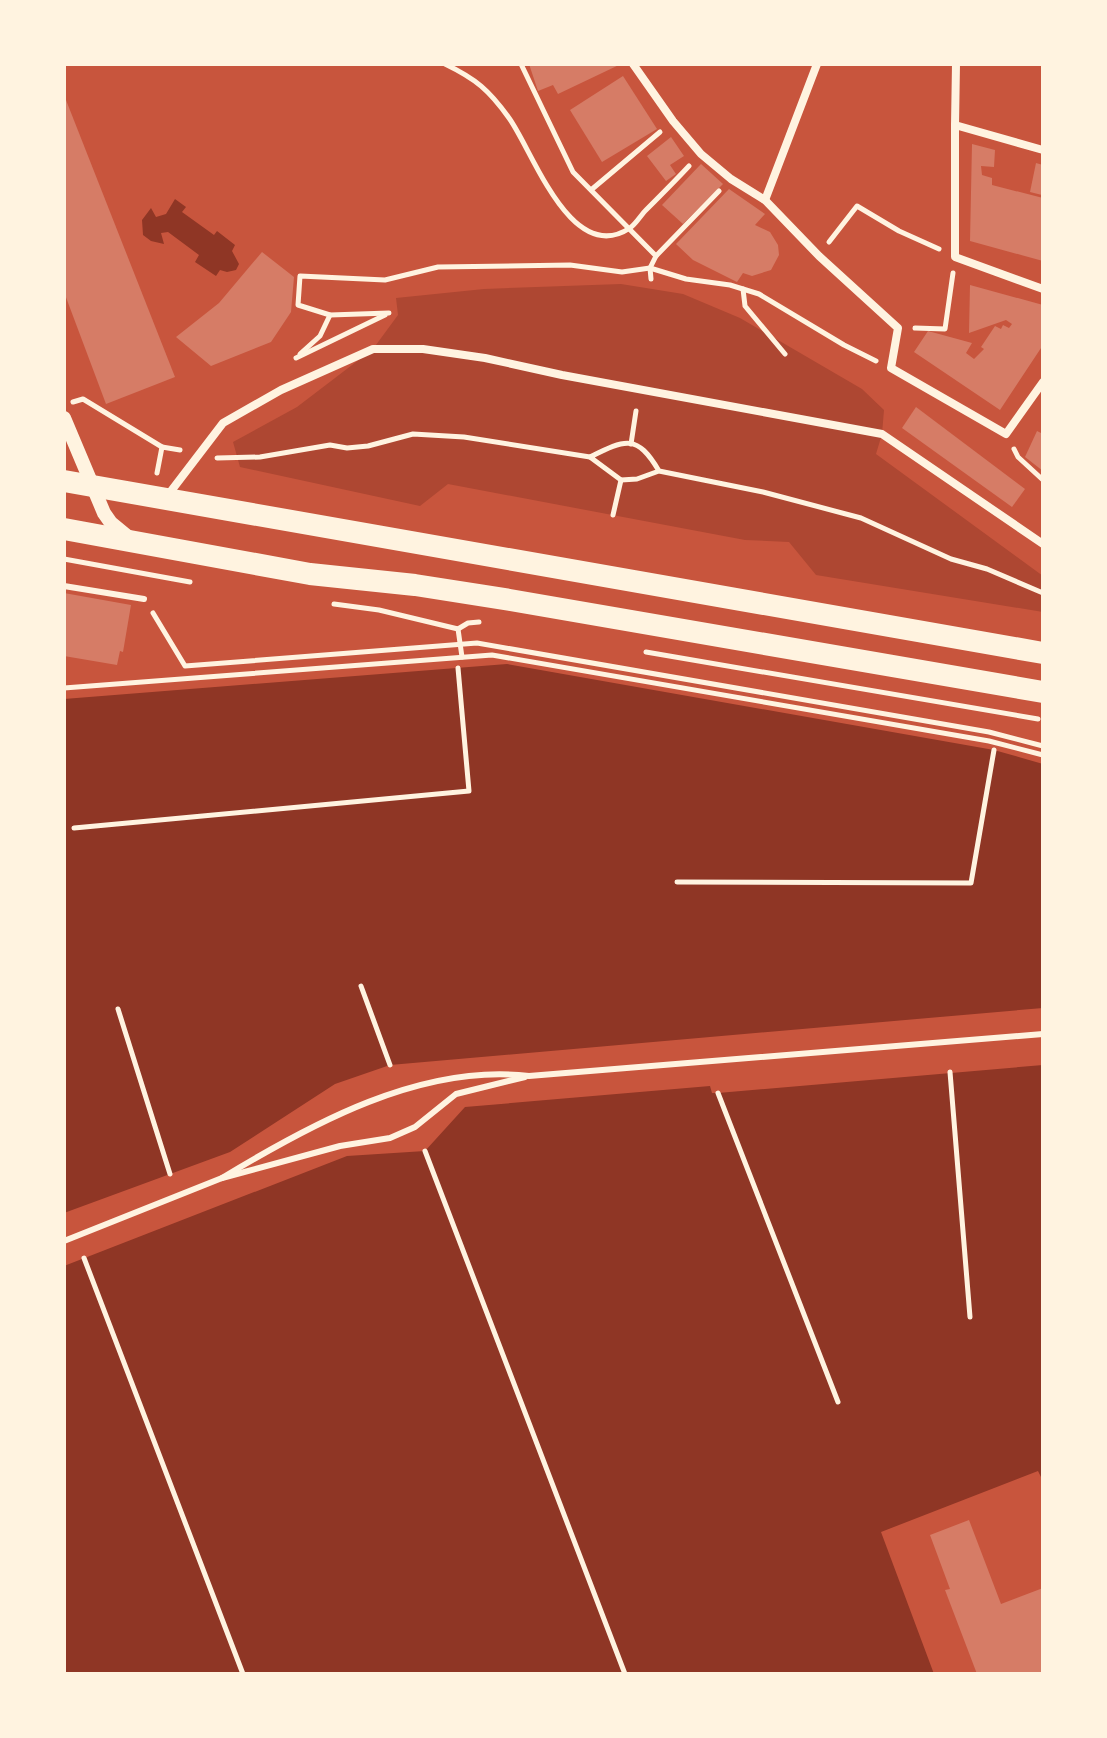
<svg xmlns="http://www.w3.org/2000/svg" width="1107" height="1738" font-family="'PT Sans',sans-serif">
<rect width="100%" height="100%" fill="#c8553d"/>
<polygon fill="#ae4732" points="621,284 683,294 740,318 862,389 884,410 882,434 876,454 1043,576 1043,612 816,575 789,542 745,540 448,484 420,506 240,467 233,442 297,407 373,349 398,315 396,298 484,289"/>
<g fill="#8f3625">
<polygon points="175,199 186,207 182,212 214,235 217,231 235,245 232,251 239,264 236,270 227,272 220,270 216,276 195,262 199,255 168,232 161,233 164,244 151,241 143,235 142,220 151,208 156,217 166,214"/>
<polygon points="507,664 994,750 1043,764 1043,1008 390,1065 335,1084 230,1152 64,1213 64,699"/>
<polygon points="1043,1065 1043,1481 1038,1471 881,1532 934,1674 64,1674 64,1266 347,1156 425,1151 465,1107 710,1086 712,1093 718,1093"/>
</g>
<g fill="#d67c66">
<polygon points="529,64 621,64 558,94 553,85 538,91"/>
<polygon points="623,76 657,129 602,162 570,110"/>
<polygon points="64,95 175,377 106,404 64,292"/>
<polygon points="671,137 684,156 670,165 676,174 666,181 647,156"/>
<polygon points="972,144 995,150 994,167 981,166 982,175 992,178 992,185 1043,198 1043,261 970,241"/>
<polygon points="1036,163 1043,165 1042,195 1030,192"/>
<polygon points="701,164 723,184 683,224 662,205"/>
<polygon points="729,189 765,214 755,225 770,232 778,245 779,255 771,270 752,276 743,273 737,282 693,260 676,244"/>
<polygon points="262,252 294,277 291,312 271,342 211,366 176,337 219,303"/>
<polygon points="970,285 1043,305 1043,345 1000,410 914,352 928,331 972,343 966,353 974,359 984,349 981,347 995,326 1001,329 1003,325 1009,328 1012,324 1006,320 969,333"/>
<polygon points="916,407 1025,489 1012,507 902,428"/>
<polygon points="1037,431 1043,434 1043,471 1025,457"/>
<polygon points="64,593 131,605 123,652 120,651 117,665 64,656"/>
<polygon points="969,1520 1001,1604 1043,1588 1043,1674 977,1674 945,1590 950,1589 930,1535"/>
</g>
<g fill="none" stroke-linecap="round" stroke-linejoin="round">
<g stroke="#fff3e0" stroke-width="5">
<path d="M445 64C476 79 489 90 509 118 533 151 571 267 630 228 636 224 641 215 646 210 661 195 675 181 689 166"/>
<polyline points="521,64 573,172 656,256"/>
<polyline points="591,190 660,132"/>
<polyline points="829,242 857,206 899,231 939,249"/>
<polyline points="651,279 650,268 656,256 719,191"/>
<polyline points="743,289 745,306 785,354"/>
<polyline points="389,313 330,315 298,305 300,276 385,280 438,267 570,265 622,272 650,268 686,279 730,285 759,294 844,345 876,361"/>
<polyline points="915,328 945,329 953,273"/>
<polyline points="300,354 320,336 330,315"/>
<polyline points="296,358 385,315"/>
<polyline points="73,402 83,399 162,447 180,450"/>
<polyline points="631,444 636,411"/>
<polyline points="1014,449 1018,457 1043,480"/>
<polyline points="217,458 260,457 330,445 347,448 368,446 413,434 464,437 590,457"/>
<path d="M659 471C637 434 626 439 590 457L621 480 637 479 659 471 763 492 861 518 951 559 987 569 1043 593"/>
<polyline points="157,473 162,447"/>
<polyline points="613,515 621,480"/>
<polyline points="64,559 190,582"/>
<polyline points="334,604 379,610 458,629 462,657"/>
<polyline points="153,613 185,666 477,643 989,732 1043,746"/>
<polyline points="458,629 468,623 479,622"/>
<polyline points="646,652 1038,719"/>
<polyline points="64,688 492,655 989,741 1043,755"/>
<polyline points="74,828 469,791 458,668"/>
<polyline points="677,882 971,883 994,750"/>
<polyline points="361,986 390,1065"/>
<polyline points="118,1009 170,1174"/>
<polyline points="950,1072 970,1317"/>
<polyline points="718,1093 838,1402"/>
<polyline points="425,1151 625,1674"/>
<polyline points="84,1258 243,1674"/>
</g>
<g stroke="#fff3e0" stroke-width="6">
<polyline points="64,586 144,599"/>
<path d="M222 1178C311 1124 422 1063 529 1076L1043 1034"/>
<polyline points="64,1241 222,1178 340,1146 390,1138 415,1127 456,1094 525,1077"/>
</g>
<g stroke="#fff3e0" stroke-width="8">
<polyline points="633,64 673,121 701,154 731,179 765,200 819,256 898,328 891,368 1006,434 1043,382"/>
<polyline points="955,125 956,64"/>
<polyline points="1043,150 955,125 955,257 1043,289"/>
<polyline points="765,200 817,64"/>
<polyline points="168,495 223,423 281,390 373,349 423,349 485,358 562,375 882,434 1043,544"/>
</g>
<polyline stroke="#fff3e0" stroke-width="14" points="64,418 104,513 111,523 128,537"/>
<g stroke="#fff3e0" stroke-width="22">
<polyline points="64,481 1043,653"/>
<polyline points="64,529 310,574 415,585 510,600 1043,692"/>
</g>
</g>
<rect width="1107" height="1738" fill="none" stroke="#fff3e0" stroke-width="132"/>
</svg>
